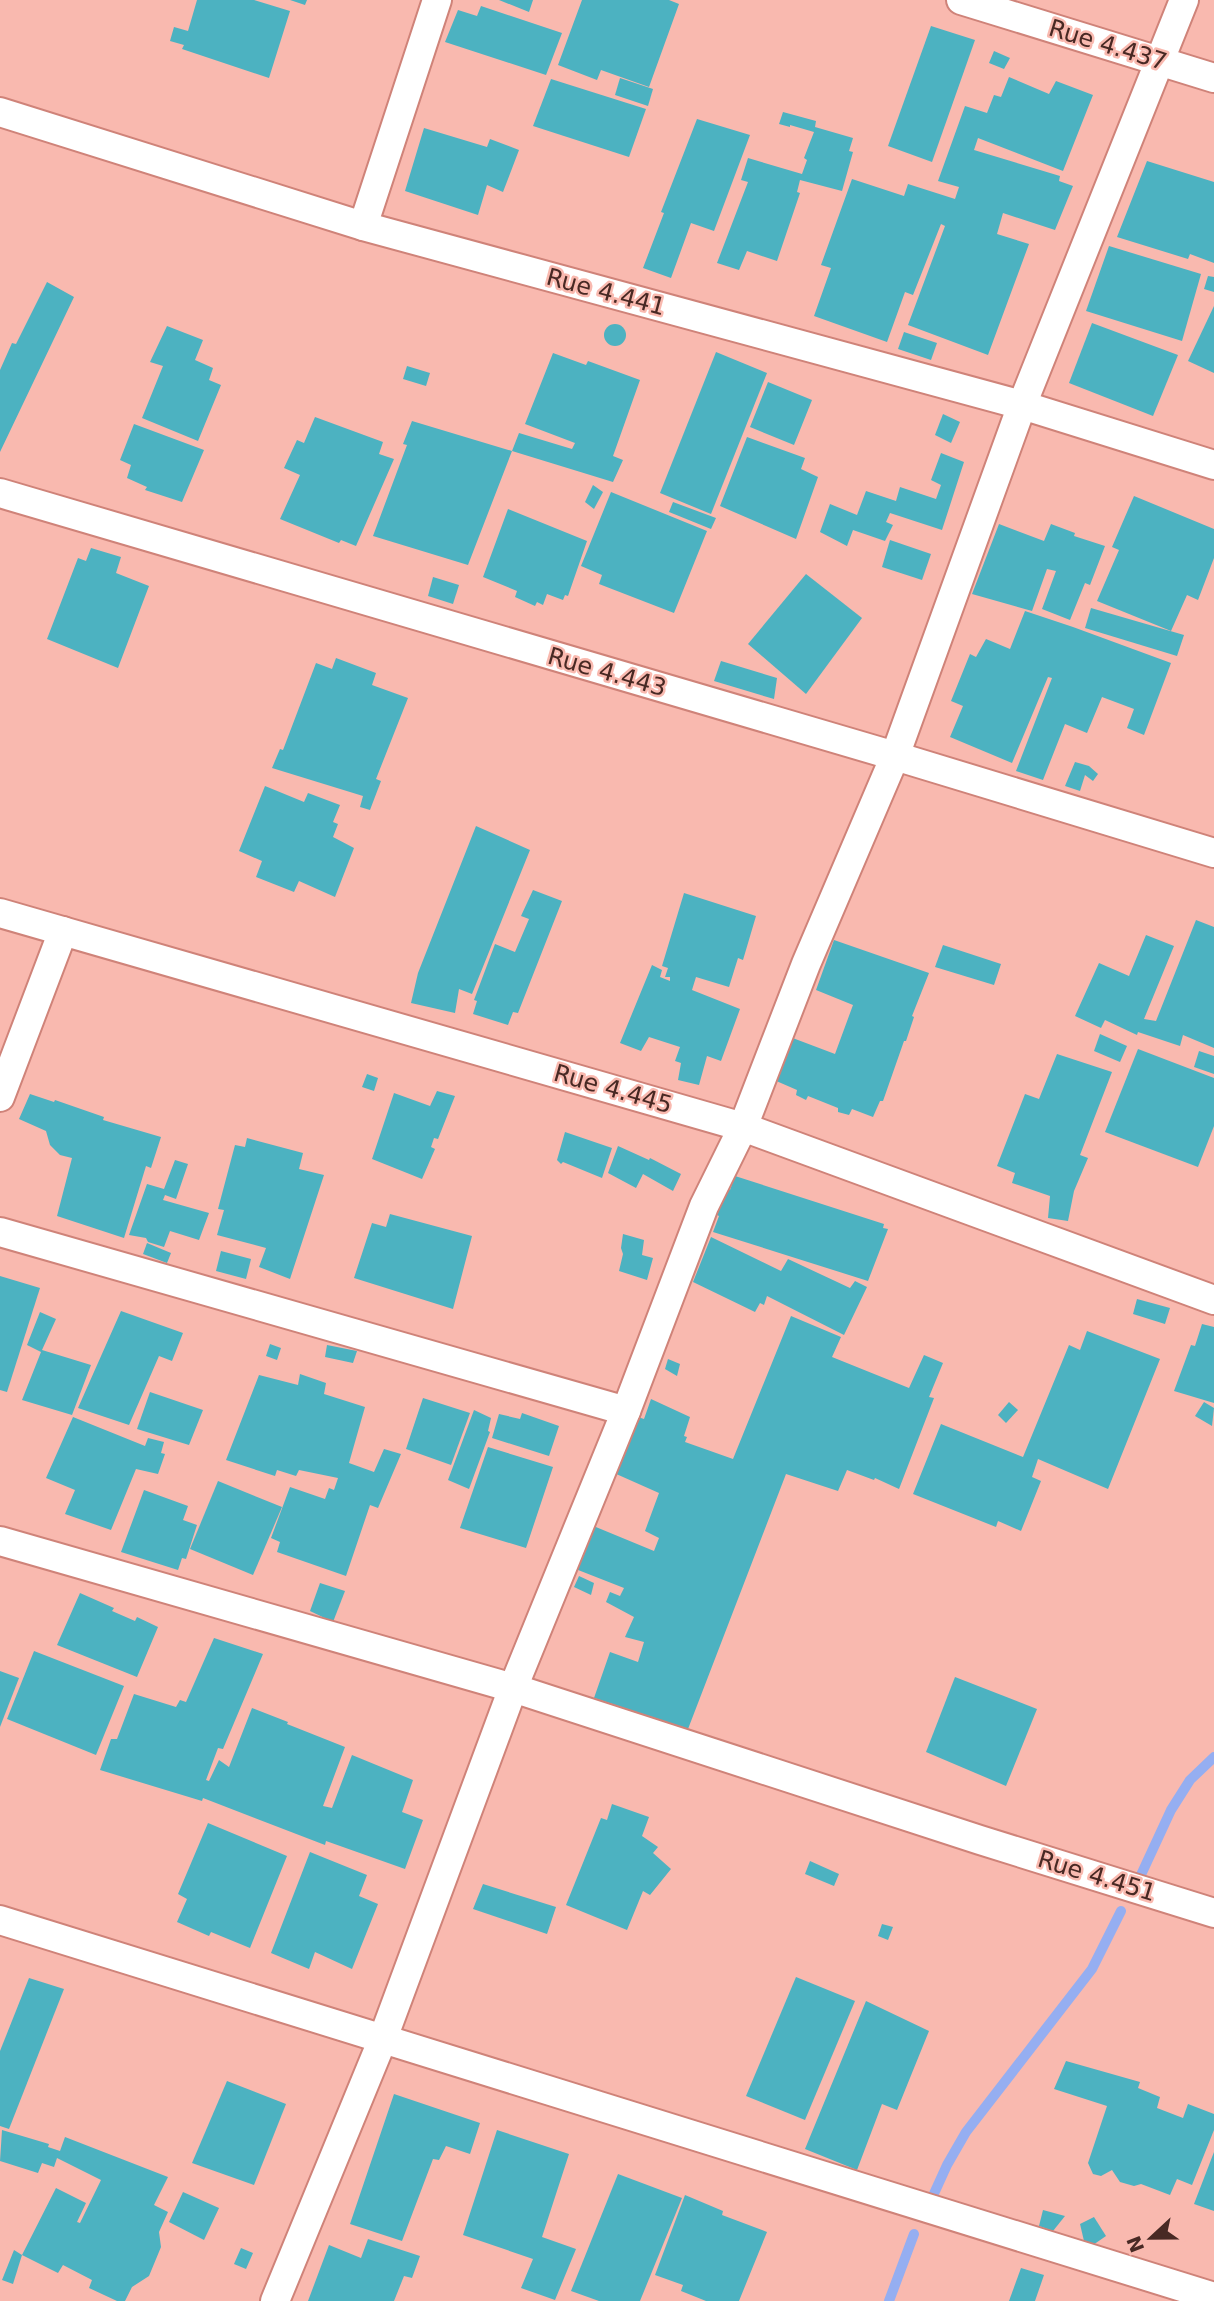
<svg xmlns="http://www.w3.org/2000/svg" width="1214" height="2301" font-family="'DejaVu Sans',sans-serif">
<rect width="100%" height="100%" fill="#f9b9af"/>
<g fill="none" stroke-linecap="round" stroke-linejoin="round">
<g stroke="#95aef1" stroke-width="10">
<polyline points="1140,1877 1171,1810 1190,1780 1214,1757"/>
<polyline points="932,2198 947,2165 966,2132 1092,1969 1121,1911"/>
<polyline points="889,2301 914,2234"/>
</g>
</g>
<g fill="#4cb2c1">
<polygon points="197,0 254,0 290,11 269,78 182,49 184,45 170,41 174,27 188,31"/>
<polygon points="290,0 307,0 305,5"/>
<polygon points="499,0 533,0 529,12"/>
<polygon points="582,0 669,0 679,4 649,87 601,70 597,80 558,65"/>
<polygon points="481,6 562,33 546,75 445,42 458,10 477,16"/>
<polygon points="931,26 975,40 932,162 888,146"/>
<polygon points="994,51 1010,58 1004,69 989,63"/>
<polygon points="1009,77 1049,94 1056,81 1093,95 1063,171 978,138 974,150 1060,176 1059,181 1073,186 1055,230 1003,213 997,234 1029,244 988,355 908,325 945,226 941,224 913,295 905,292 887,342 814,316 831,268 821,265 852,179 904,196 908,184 955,199 959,187 938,181 965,106 987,113 994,95 1001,97"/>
<polygon points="620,78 653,89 648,106 615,95"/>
<polygon points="551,79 646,109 629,157 533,126"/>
<polygon points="783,112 816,121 815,127 853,138 849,151 853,152 842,191 800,180 797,192 800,193 777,261 747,251 739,270 717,263 748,182 741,180 748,158 802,174 807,160 804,158 814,132 790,125 790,127 779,124"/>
<polygon points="697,119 750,135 714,231 691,223 671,278 643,268 664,213 661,212"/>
<polygon points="424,128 487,147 490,139 519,150 503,192 487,185 478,215 405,191"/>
<polygon points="1147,161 1214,182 1214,263 1190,254 1188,259 1117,237"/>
<polygon points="1109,246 1201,274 1182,341 1086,311"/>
<polygon points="1208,276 1214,277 1214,292 1204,289"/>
<polygon points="47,282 74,297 0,452 0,370 12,343 16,344"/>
<polygon points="1214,306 1214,373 1188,361"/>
<polygon points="1092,323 1178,355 1153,416 1069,383"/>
<circle cx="615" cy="335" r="11"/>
<polygon points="167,326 203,340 195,360 213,368 209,380 221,385 198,441 142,418 163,366 150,362"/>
<polygon points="904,332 937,343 931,360 898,349"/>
<polygon points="716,352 767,373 711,514 660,493"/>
<polygon points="553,353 586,365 588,361 640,380 613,456 623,460 613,482 512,451 519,433 572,449 575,443 525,424"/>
<polygon points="407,366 430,373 426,386 403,379"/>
<polygon points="768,382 812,400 794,445 750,427"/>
<polygon points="943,414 960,422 951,443 935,435"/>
<polygon points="315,417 383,442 379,454 394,459 356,546 341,540 339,543 280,519 300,475 284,468 297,440 304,443"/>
<polygon points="412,421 512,451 468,565 373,536 407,445 403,444"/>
<polygon points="134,424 204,450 182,502 145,490 147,487 127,478 131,465 120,460"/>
<polygon points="747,437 805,458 801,469 818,477 796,539 720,506"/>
<polygon points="941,453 964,462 942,530 890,513 886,522 893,525 885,541 853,530 847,546 820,532 830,504 857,515 866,491 896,501 900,487 936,499 941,485 931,480"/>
<polygon points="593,485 603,492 594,509 585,502"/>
<polygon points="611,492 707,531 674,613 599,584 602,575 581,566"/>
<polygon points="1134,496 1214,529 1214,558 1198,600 1187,595 1171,631 1097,601 1119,550 1112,547"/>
<polygon points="673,502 716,518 711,529 669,512"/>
<polygon points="508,509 587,541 568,596 565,595 563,600 547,594 543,605 537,602 535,606 515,597 517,591 483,577"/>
<polygon points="999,524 1044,541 1051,524 1075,533 1074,536 1105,546 1090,585 1085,583 1070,620 1042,609 1056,571 1047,569 1032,611 972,594"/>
<polygon points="890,540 931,554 922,580 882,567"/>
<polygon points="91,548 121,557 116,573 149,586 118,668 47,639 78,558 86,561"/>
<polygon points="806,574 862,618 806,694 748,644"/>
<polygon points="433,577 459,585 453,604 428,596"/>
<polygon points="1091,608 1184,635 1177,656 1085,628"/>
<polygon points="1025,611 1073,627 1171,663 1144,735 1127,728 1134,709 1102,697 1087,733 1065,724 1043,780 1016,771 1052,678 1048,677 1012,763 950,737 963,706 951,701 970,654 976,657 986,639 1010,649"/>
<polygon points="336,658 376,673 372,685 408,698 376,779 381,781 370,810 360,807 363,796 272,768 280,749 283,750 316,663 332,669"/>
<polygon points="721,661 777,678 774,699 714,681"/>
<polygon points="1075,762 1089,766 1098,774 1093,781 1085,775 1080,791 1065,786"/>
<polygon points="265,786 304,802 308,793 340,805 333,822 338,824 333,837 354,848 335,897 299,881 294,892 256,877 262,861 239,851"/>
<polygon points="476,826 530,850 472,994 459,989 455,1013 411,1003 418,973"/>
<polygon points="533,890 562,901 518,1013 513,1012 508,1025 473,1014 477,1001 474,1000 495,944 515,952 529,919 521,916"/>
<polygon points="684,893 756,916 743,960 738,958 729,987 696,977 692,990 740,1009 721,1061 707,1056 699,1085 678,1080 681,1063 675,1061 680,1047 649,1037 641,1051 620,1043 652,965 662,970 660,977 670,981 670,977 665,977 668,968 662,966"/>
<polygon points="1196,920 1214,927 1214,1048 1183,1035 1180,1046 1138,1032 1137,1035 1105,1020 1101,1028 1075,1016 1099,963 1129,976 1146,935 1174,946 1144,1019 1156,1021"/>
<polygon points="834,940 929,973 912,1016 914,1017 906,1041 904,1041 883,1101 880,1101 873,1117 852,1109 849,1115 838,1112 838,1108 808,1096 806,1100 796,1095 797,1090 774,1080 790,1037 835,1054 853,1005 816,990"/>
<polygon points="943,945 1001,964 994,985 935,967"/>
<polygon points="1100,1034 1127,1046 1120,1062 1094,1051"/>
<polygon points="1138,1049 1214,1078 1214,1126 1198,1167 1105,1132"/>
<polygon points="1199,1051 1214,1056 1214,1074 1194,1067"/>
<polygon points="1057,1054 1112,1072 1080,1155 1088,1158 1074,1191 1068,1221 1048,1218 1050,1196 1012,1183 1015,1173 997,1166 1025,1094 1039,1099"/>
<polygon points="367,1074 378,1078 374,1091 362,1087"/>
<polygon points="437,1091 455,1096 438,1139 434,1138 431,1147 435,1149 422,1179 372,1159 394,1093 430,1106"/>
<polygon points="30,1094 54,1102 55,1100 104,1117 103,1120 161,1137 151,1168 146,1166 124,1238 57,1216 72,1158 60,1155 50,1145 46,1131 19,1119"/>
<polygon points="565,1132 612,1148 602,1178 563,1162 561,1164 557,1160"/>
<polygon points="247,1138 303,1153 299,1169 324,1175 290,1279 259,1267 266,1248 217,1235 224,1210 218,1209 235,1145 245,1147"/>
<polygon points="618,1146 649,1160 650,1158 681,1174 673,1191 643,1174 636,1188 608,1173"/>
<polygon points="175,1160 188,1164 176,1199 165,1195 163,1200 209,1213 199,1240 170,1231 164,1247 148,1242 146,1238 129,1235 147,1184 164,1189"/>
<polygon points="735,1176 884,1224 883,1228 888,1229 868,1281 713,1232 719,1216 708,1210 719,1186 730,1190"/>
<polygon points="390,1214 472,1236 453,1309 354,1278 372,1223 386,1227"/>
<polygon points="623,1234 644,1240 642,1255 653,1258 647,1280 619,1271 623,1254 621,1248"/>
<polygon points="711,1237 781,1271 788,1259 850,1288 855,1281 867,1287 844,1335 767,1296 764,1305 760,1303 755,1312 693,1282"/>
<polygon points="147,1243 171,1253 167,1263 143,1254"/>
<polygon points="221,1251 251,1259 246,1279 216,1271"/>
<polygon points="0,1276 40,1288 7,1392 0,1390"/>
<polygon points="1137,1299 1170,1308 1165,1324 1133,1314"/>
<polygon points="121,1311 183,1333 172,1361 159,1356 129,1425 78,1408"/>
<polygon points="40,1312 56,1319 42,1350 91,1365 72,1415 22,1400 41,1352 27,1345"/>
<polygon points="791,1316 841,1337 832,1357 909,1388 924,1355 943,1363 929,1397 934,1398 899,1489 875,1478 874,1480 847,1470 838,1491 786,1474 688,1729 594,1698 610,1652 638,1662 644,1642 625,1637 634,1617 606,1602 610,1592 620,1596 624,1588 573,1568 591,1525 654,1551 659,1538 645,1531 659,1493 614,1473 638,1417 644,1419 651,1399 690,1417 684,1436 687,1437 685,1442 733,1459"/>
<polygon points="1202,1324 1214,1327 1214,1403 1174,1391 1191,1345 1195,1346"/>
<polygon points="1087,1331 1160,1359 1108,1489 1038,1459 1032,1477 1041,1481 1021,1531 998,1521 996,1527 913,1494 941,1424 1023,1457 1069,1345 1080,1350"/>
<polygon points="270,1344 281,1348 277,1360 266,1356"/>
<polygon points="327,1345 357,1351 353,1363 325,1357"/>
<polygon points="668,1359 680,1364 677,1376 665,1369"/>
<polygon points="300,1374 326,1383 324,1394 365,1407 349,1463 374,1472 384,1449 401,1454 378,1508 370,1505 346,1576 277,1552 280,1542 271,1538 290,1487 325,1499 329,1488 334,1490 338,1478 299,1470 296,1476 277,1470 275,1476 226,1460 259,1375 298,1385"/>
<polygon points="150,1392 203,1410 189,1445 137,1429"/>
<polygon points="423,1398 470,1413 451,1465 406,1449"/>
<polygon points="1009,1402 1018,1410 1006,1423 998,1415"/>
<polygon points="1204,1402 1214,1408 1212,1426 1195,1416"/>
<polygon points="474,1410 491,1418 488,1431 490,1432 469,1489 448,1480"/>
<polygon points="522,1413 559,1426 549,1456 492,1438 499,1414 520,1419"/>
<polygon points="73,1417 145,1446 148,1438 164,1442 161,1453 165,1454 158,1474 136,1469 111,1530 65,1514 75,1490 46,1478"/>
<polygon points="488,1447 553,1467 526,1548 460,1528"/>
<polygon points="218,1481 282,1507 253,1575 190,1549"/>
<polygon points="144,1490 188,1506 183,1520 197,1525 186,1559 182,1558 178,1570 121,1552"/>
<polygon points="579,1576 594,1583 591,1595 574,1587"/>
<polygon points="320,1583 345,1591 333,1622 310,1611"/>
<polygon points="80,1593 114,1608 112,1611 135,1621 137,1617 158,1627 137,1677 57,1645"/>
<polygon points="214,1638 263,1654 223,1749 218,1748 206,1780 209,1781 219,1760 229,1767 252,1708 288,1722 287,1724 345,1747 323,1806 332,1808 352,1755 413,1780 402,1812 423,1820 405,1869 326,1841 325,1845 203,1798 202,1801 100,1770 111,1739 117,1739 134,1694 176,1707 180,1700 186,1702"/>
<polygon points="34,1651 124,1686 96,1755 7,1719"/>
<polygon points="0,1671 19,1678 0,1727"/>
<polygon points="955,1677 1037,1709 1006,1786 926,1752"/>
<polygon points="612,1804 649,1817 642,1836 658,1847 653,1853 671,1869 650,1895 643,1891 627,1930 566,1905 601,1818 607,1820"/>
<polygon points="208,1823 287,1856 250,1948 211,1932 209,1936 177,1922 187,1899 178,1894"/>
<polygon points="310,1852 367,1875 359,1896 378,1904 352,1969 315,1952 309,1969 271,1953"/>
<polygon points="810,1861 839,1874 834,1886 805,1874"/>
<polygon points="483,1884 556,1907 547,1934 473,1909"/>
<polygon points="882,1924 893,1927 888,1940 878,1936"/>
<polygon points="796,1977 855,2001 805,2120 746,2096"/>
<polygon points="29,1978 64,1989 9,2129 0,2126 0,2051"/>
<polygon points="866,2001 929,2031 897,2110 882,2104 857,2170 805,2149"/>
<polygon points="1066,2061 1140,2082 1138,2088 1160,2097 1157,2108 1183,2118 1188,2104 1214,2114 1214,2130 1192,2185 1177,2179 1170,2195 1141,2184 1134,2186 1120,2182 1112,2170 1101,2176 1093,2174 1088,2163 1107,2106 1054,2089"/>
<polygon points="227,2081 286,2104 254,2185 192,2163"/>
<polygon points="394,2094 480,2123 470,2154 446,2146 439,2160 433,2159 402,2241 350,2224"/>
<polygon points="2,2130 49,2144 48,2147 60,2151 65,2137 168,2177 154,2205 168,2212 159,2232 161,2247 149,2276 132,2287 125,2301 117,2301 89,2288 92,2280 63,2265 58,2273 22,2255 56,2188 86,2203 77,2222 80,2223 101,2180 57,2158 54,2167 42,2163 38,2173 0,2161"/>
<polygon points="497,2130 569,2154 542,2237 576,2249 555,2300 521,2288 533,2259 463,2235"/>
<polygon points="1214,2152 1214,2211 1194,2204"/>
<polygon points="618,2174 682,2198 640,2301 599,2301 571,2291"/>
<polygon points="183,2192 219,2208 204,2240 169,2222"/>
<polygon points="685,2195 723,2211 722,2215 767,2232 739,2301 706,2301 681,2291 683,2285 655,2275"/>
<polygon points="1043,2210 1065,2216 1053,2231 1039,2226"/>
<polygon points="1094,2217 1106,2236 1093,2245 1084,2241 1080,2224"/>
<polygon points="368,2239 420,2256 412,2278 404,2276 394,2301 308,2301 329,2245 361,2258"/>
<polygon points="241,2248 253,2253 246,2269 234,2264"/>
<polygon points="14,2250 22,2255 13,2284 2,2280"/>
<polygon points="1021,2268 1044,2275 1035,2301 1009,2301"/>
</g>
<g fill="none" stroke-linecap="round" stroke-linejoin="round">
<g stroke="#cf8379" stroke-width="32">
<g id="street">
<polyline points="961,0 1214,78"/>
<polyline points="0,112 363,226 1022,405 1214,465"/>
<polyline points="363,226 437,0"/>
<polyline points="0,493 895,756 1214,853"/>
<polyline points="0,913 743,1127 1214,1300"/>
<polyline points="0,1097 63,931"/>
<polyline points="0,1232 626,1411"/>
<polyline points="0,1541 513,1688 980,1840 1214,1913"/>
<polyline points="0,1920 1214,2297"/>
<polyline points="275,2301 382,2041 513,1688 626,1411 704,1206 743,1127 806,964 895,756 1022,405 1184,0"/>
</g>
</g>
<use href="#street" stroke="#fff" stroke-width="28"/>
</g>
<g text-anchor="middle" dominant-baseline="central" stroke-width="5" stroke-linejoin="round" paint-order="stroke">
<g font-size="24" fill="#482924" stroke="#f9b9af">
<text transform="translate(1108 45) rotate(17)">Rue 4.437</text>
<text transform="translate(606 292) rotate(15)">Rue 4.441</text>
<text transform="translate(607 672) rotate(16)">Rue 4.443</text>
<text transform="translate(613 1089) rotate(16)">Rue 4.445</text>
<text transform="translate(1097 1876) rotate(17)">Rue 4.451</text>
</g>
</g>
<g transform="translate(1151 2238) rotate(248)" stroke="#f9b9af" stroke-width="5" paint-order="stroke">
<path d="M0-5L12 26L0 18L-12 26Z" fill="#482924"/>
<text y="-10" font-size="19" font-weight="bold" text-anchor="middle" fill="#482924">N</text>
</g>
</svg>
